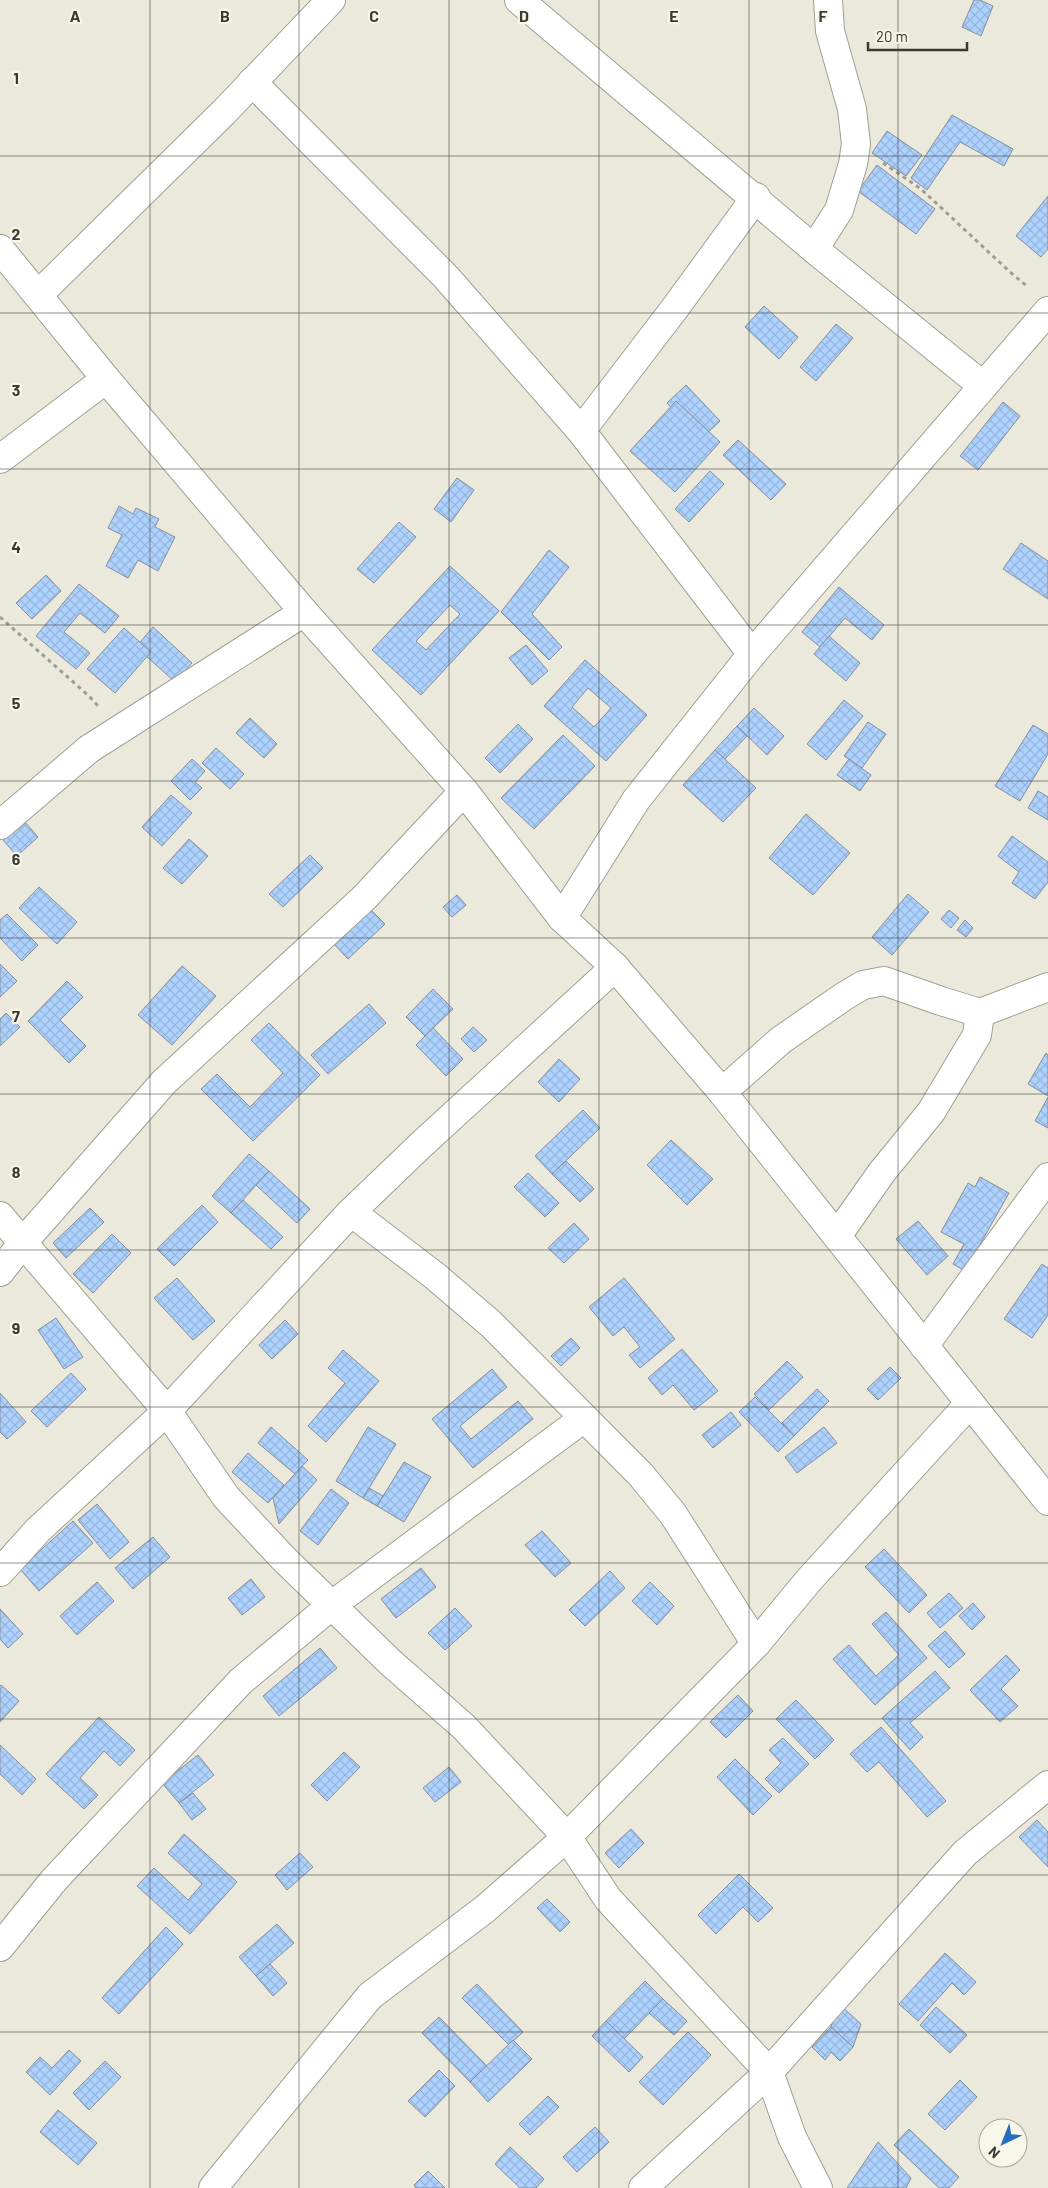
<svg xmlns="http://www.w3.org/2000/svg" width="1048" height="2188" font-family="Barlow,sans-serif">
<defs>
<pattern id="building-cross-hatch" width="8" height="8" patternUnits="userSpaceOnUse" patternTransform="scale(1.25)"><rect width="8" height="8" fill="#aed2ff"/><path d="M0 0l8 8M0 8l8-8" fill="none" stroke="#96b5db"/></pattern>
</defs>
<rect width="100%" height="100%" fill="#ebe9db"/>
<g fill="url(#building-cross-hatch)" stroke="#868e99" fill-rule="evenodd">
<polygon points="974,0 980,0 993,6 981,36 962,27"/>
<polygon points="952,115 1013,149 1004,166 960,142 927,190 911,178"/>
<polygon points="887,131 922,155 906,176 872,153"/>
<polygon points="877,165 935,209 916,234 858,191"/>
<polygon points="1048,196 1048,249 1041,257 1016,236"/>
<polygon points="764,306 798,337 779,359 745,327"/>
<polygon points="836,324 853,338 816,381 800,367"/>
<polygon points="686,385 720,421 701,439 667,403"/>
<polygon points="676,401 720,442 675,492 630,451"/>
<polygon points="1003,402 1020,416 978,470 960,456"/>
<polygon points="738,440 786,484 771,500 723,455"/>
<polygon points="710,471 724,484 689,522 675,509"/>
<polygon points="457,478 474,490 451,522 434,509"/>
<polygon points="119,506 133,514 136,508 159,519 155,527 175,537 158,571 138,560 128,578 106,566 122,535 108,528"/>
<polygon points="399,522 416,537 374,583 357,569"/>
<polygon points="1021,543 1048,561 1048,599 1003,569"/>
<polygon points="549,550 569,567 532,614 562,647 549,660 501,612"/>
<path d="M450 566 499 611 421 695 372 650ZM450 605 460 614 426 650 416 641Z"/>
<polygon points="46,575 61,591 32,619 16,603"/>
<polygon points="79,584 119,616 105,633 80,613 64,632 90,653 76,669 36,636"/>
<polygon points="839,587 884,625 872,640 845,618 820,647 802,632"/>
<polygon points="153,627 192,663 175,682 136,647"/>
<polygon points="124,628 151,652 115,693 87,669"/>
<polygon points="829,636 860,663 846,681 814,654"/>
<polygon points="526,645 548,671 532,685 509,658"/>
<path d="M585 660 647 715 606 761 544 706ZM588 688 611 708 594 727 572 707Z"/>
<polygon points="844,700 863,716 826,760 807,744"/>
<polygon points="754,708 784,736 767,755 737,726"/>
<polygon points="250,718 277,744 264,758 236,733"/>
<polygon points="868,722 886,734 862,768 844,756"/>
<polygon points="518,724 533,739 500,773 485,758"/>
<polygon points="1033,725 1048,734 1048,754 1020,801 995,786"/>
<polygon points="737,726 747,736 725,759 715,750"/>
<polygon points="563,735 595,766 534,829 501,798"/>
<polygon points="216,748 244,774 230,789 202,763"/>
<polygon points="715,750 756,788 723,822 683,785"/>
<polygon points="192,759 205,771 195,782 202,788 190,800 171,781"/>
<polygon points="849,759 871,775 860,791 837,775"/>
<polygon points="1038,791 1048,797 1048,820 1028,808"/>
<polygon points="171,795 192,813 162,846 142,827"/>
<polygon points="806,814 850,853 813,895 769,858"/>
<polygon points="24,821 38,837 17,856 3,840"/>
<polygon points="1012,836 1048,862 1048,882 1035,899 1012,883 1019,872 998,856"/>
<polygon points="189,839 208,856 182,884 163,868"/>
<polygon points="310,855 323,868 283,907 269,894"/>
<polygon points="39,887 77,922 57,944 19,908"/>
<polygon points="908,894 929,912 892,955 872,937"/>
<polygon points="457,895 466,905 452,917 443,907"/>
<polygon points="370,909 385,924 348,959 334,944"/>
<polygon points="949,910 959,918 951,928 941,919"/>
<polygon points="7,914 38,945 22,961 0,938 0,920"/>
<polygon points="965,920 973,928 966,937 957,930"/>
<polygon points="0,964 17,981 0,997"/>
<polygon points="182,966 216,996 172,1045 138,1015"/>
<polygon points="67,981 83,997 60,1020 86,1046 69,1063 28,1021"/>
<polygon points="433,989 453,1009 425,1036 406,1017"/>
<polygon points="369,1004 386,1023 328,1074 311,1055"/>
<polygon points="6,1013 20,1027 0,1046 0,1019"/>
<polygon points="269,1023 320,1075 253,1141 201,1089 217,1074 250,1107 283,1073 251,1040"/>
<polygon points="473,1027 487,1040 474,1052 461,1039"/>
<polygon points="433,1028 463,1059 446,1076 416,1045"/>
<polygon points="1046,1053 1048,1055 1048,1096 1028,1084"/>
<polygon points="559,1059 580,1079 559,1102 538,1082"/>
<polygon points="1048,1097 1048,1128 1035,1121"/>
<polygon points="583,1110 600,1128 552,1174 535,1156"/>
<polygon points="671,1140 713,1179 687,1205 647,1165"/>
<polygon points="249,1154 269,1171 231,1213 212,1196"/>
<polygon points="566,1161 594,1189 580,1202 552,1174"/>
<polygon points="269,1171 310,1209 297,1223 256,1185"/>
<polygon points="528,1173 559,1203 545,1217 514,1187"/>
<polygon points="980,1177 1009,1193 965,1271 953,1264 964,1244 941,1232 968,1183 975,1187"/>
<polygon points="243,1200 283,1237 271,1249 231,1213"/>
<polygon points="202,1205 218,1222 174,1266 157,1249"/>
<polygon points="90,1208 104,1222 66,1258 53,1243"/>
<polygon points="918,1221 948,1256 927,1275 896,1239"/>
<polygon points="574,1223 589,1239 564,1263 548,1248"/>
<polygon points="112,1234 131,1253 93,1293 73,1274"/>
<polygon points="1042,1264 1048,1268 1048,1315 1032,1338 1004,1319"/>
<polygon points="177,1278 215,1321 193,1340 154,1298"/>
<polygon points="624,1278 675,1339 640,1368 629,1355 640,1347 624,1327 613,1336 589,1307"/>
<polygon points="56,1318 83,1357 64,1369 38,1330"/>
<polygon points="285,1320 298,1334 272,1359 259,1345"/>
<polygon points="571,1338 580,1348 561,1366 551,1356"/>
<polygon points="682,1349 718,1391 694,1410 673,1385 662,1395 648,1378"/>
<polygon points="343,1350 379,1381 326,1442 308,1426 345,1383 328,1368"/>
<polygon points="787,1361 803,1377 769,1410 754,1394"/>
<polygon points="890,1367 901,1378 878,1400 867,1389"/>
<polygon points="492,1369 507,1387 460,1426 471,1439 518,1401 533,1419 473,1468 432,1419"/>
<polygon points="71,1373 86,1389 47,1427 31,1411"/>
<polygon points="817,1389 829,1401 794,1436 782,1423"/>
<polygon points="0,1393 26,1422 7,1439 0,1432"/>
<polygon points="755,1397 794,1436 778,1452 739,1412"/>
<polygon points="731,1412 741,1425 713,1448 702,1435"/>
<polygon points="271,1427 308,1460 295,1474 258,1443"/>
<polygon points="368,1427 396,1444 363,1498 336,1481"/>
<polygon points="824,1427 837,1443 797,1473 785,1457"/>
<polygon points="248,1453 284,1485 268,1503 232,1472"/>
<polygon points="404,1462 431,1477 404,1522 377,1506"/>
<polygon points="302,1466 317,1480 279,1524 273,1498"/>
<polygon points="369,1488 383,1496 377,1506 363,1498"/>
<polygon points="331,1489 349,1503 318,1545 300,1531"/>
<polygon points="97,1504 129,1542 110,1559 78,1520"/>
<polygon points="73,1521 93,1543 39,1591 20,1569"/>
<polygon points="542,1531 571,1563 555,1577 525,1545"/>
<polygon points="153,1537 170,1557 133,1589 115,1568"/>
<polygon points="884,1549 927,1595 909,1613 865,1567"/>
<polygon points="421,1568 436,1587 396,1618 381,1599"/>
<polygon points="610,1571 625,1588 585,1626 569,1610"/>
<polygon points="251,1579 265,1597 242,1615 228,1598"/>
<polygon points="97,1582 114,1601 77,1635 60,1616"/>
<polygon points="650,1582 674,1606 657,1625 632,1601"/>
<polygon points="949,1593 963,1608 940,1628 927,1613"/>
<polygon points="973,1603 985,1617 972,1630 959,1616"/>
<polygon points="455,1608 472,1626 445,1650 428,1633"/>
<polygon points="0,1609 23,1634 8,1648 0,1639"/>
<polygon points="886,1612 927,1658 875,1705 833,1659 849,1645 876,1676 899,1655 872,1624"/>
<polygon points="945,1631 965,1654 949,1668 928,1646"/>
<polygon points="320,1648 337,1668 279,1716 263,1696"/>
<polygon points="1006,1655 1020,1670 1001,1689 1018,1706 1000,1722 970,1690"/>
<polygon points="935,1671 950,1688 910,1723 923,1737 910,1750 882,1718"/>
<polygon points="1,1685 19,1701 0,1722 0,1686"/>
<polygon points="738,1695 753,1711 726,1738 710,1722"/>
<polygon points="796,1700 834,1740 815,1759 776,1719"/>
<polygon points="99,1717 135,1750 120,1766 104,1751 80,1778 98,1795 84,1809 46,1774"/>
<polygon points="881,1727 946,1801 927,1817 879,1762 867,1772 850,1754"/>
<polygon points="783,1738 809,1764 779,1793 765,1779 781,1763 769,1750"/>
<polygon points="0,1745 36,1779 22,1795 0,1774"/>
<polygon points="344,1752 360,1767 327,1801 311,1785"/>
<polygon points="198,1755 214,1775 179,1803 162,1783"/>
<polygon points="735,1759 772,1796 753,1815 717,1777"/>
<polygon points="449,1767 461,1782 435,1802 423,1788"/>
<polygon points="193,1793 206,1809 192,1820 179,1803"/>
<polygon points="1037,1820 1048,1832 1048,1867 1019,1837"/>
<polygon points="631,1829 644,1843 619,1868 605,1853"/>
<polygon points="184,1834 237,1882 190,1934 137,1886 154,1868 188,1900 202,1884 168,1853"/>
<polygon points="300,1853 313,1867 287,1890 275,1875"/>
<polygon points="739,1874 773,1908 758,1922 743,1907 716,1934 698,1915"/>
<polygon points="547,1899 570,1922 560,1932 537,1908"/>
<polygon points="277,1924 294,1943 256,1976 239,1957"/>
<polygon points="166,1927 183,1944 119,2014 102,1998"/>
<polygon points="945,1953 976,1982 964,1995 952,1983 918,2021 899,2004"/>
<polygon points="270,1964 287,1983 273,1996 256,1976"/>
<polygon points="645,1981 663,1999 624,2039 606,2021"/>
<polygon points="477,1984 523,2032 509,2045 462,1998"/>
<polygon points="663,1999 687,2021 674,2035 649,2013"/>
<polygon points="839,2004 861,2024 853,2047 831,2027"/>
<polygon points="936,2007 967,2035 950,2053 920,2025"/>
<polygon points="439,2017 487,2066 470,2082 422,2033"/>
<polygon points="606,2021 643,2057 629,2072 592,2036"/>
<polygon points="831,2027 853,2047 840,2061 831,2052 825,2060 812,2047"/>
<polygon points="688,2032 711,2055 663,2105 639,2082"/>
<polygon points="513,2040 532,2059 488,2102 470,2082"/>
<polygon points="69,2050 81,2061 50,2095 26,2072 40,2057 52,2068"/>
<polygon points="105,2061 121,2077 89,2110 73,2093"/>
<polygon points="439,2070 455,2086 425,2117 408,2101"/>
<polygon points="960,2080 977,2097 945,2130 928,2114"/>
<polygon points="548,2096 559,2107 530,2135 519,2124"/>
<polygon points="58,2110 97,2143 78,2165 40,2132"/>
<polygon points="595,2127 609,2142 577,2172 563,2157"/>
<polygon points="909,2129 959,2177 949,2188 939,2188 894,2145"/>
<polygon points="878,2142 911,2178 906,2188 847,2188"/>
<polygon points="510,2147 544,2179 536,2188 520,2188 495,2164"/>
<polygon points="428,2171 445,2188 416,2188 414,2185"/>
</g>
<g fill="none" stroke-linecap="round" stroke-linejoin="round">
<g stroke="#a19f92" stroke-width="30">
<g id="minor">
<polyline points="519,0 814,249 983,386"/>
<polyline points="252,82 446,277 581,431 752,654"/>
<polyline points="0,249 106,379 304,612 464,791 562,918 615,967 722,1092 1048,1501"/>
<polyline points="814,249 839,210 853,164 856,144 852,109 830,31 828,0"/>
<polyline points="39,294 224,112 331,0"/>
<polyline points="581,431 675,308 756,197"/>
<polyline points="0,459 106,379"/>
<polyline points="0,825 89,749 304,612"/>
<polyline points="562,918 636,800 752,654 1048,311"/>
<polyline points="722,1092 781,1040 843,997 863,985 884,981 941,1001 980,1013 1048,987"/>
<polyline points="351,1212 435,1276 491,1324 641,1475 673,1514 756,1644"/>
<polyline points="0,1216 167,1411 226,1497 283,1558 390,1662 464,1727 567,1837 608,1899 769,2072 792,2137 818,2188"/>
<polyline points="837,1236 882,1172 931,1112 977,1035 980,1013"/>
<polyline points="0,1272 24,1241 164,1082 364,898 464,791"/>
<polyline points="924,1346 1048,1177"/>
<polyline points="0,1572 38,1530 167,1411 351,1212 423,1143 615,967"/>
<polyline points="0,1947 54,1880 241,1681 332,1605 584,1418"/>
<polyline points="213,2188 370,1996 485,1909 567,1837 756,1644 809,1580 970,1403"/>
<polyline points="643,2188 769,2072 965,1853 1048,1785"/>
</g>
</g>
<g stroke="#9e9d93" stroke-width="3" stroke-dasharray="4 4" stroke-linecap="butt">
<polyline points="883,163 921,189 1010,272 1028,287"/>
<polyline points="0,617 89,696 99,707"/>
</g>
<use href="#minor" stroke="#fff" stroke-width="28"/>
</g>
<path fill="none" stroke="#3a3934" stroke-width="1" stroke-opacity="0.55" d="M150 0V2188M299 0V2188M449 0V2188M599 0V2188M749 0V2188M898 0V2188M0 156H1048M0 313H1048M0 469H1048M0 625H1048M0 781H1048M0 938H1048M0 1094H1048M0 1250H1048M0 1407H1048M0 1563H1048M0 1719H1048M0 1875H1048M0 2032H1048"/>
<g font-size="16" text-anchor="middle" font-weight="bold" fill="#3a3934" stroke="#f8f6e8" stroke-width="4.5" stroke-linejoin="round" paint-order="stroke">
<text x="75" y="22">A</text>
<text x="225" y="22">B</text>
<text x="374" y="22">C</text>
<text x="524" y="22">D</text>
<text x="674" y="22">E</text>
<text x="823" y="22">F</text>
<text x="16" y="84">1</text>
<text x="16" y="240">2</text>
<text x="16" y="396">3</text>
<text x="16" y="553">4</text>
<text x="16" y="709">5</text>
<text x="16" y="865">6</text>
<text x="16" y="1022">7</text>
<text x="16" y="1178">8</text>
<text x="16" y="1334">9</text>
</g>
<g transform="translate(1003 2143) rotate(223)"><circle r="24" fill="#f8f6e8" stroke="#acaaa0"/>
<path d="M0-4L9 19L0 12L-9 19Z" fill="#256dbd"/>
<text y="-8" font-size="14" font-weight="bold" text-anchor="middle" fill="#3a3934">N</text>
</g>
<path d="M868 42v8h99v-8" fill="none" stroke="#3a3934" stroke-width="2.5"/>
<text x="876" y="42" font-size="15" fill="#3a3934" stroke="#f8f6e8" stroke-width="4" paint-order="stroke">20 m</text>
</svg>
